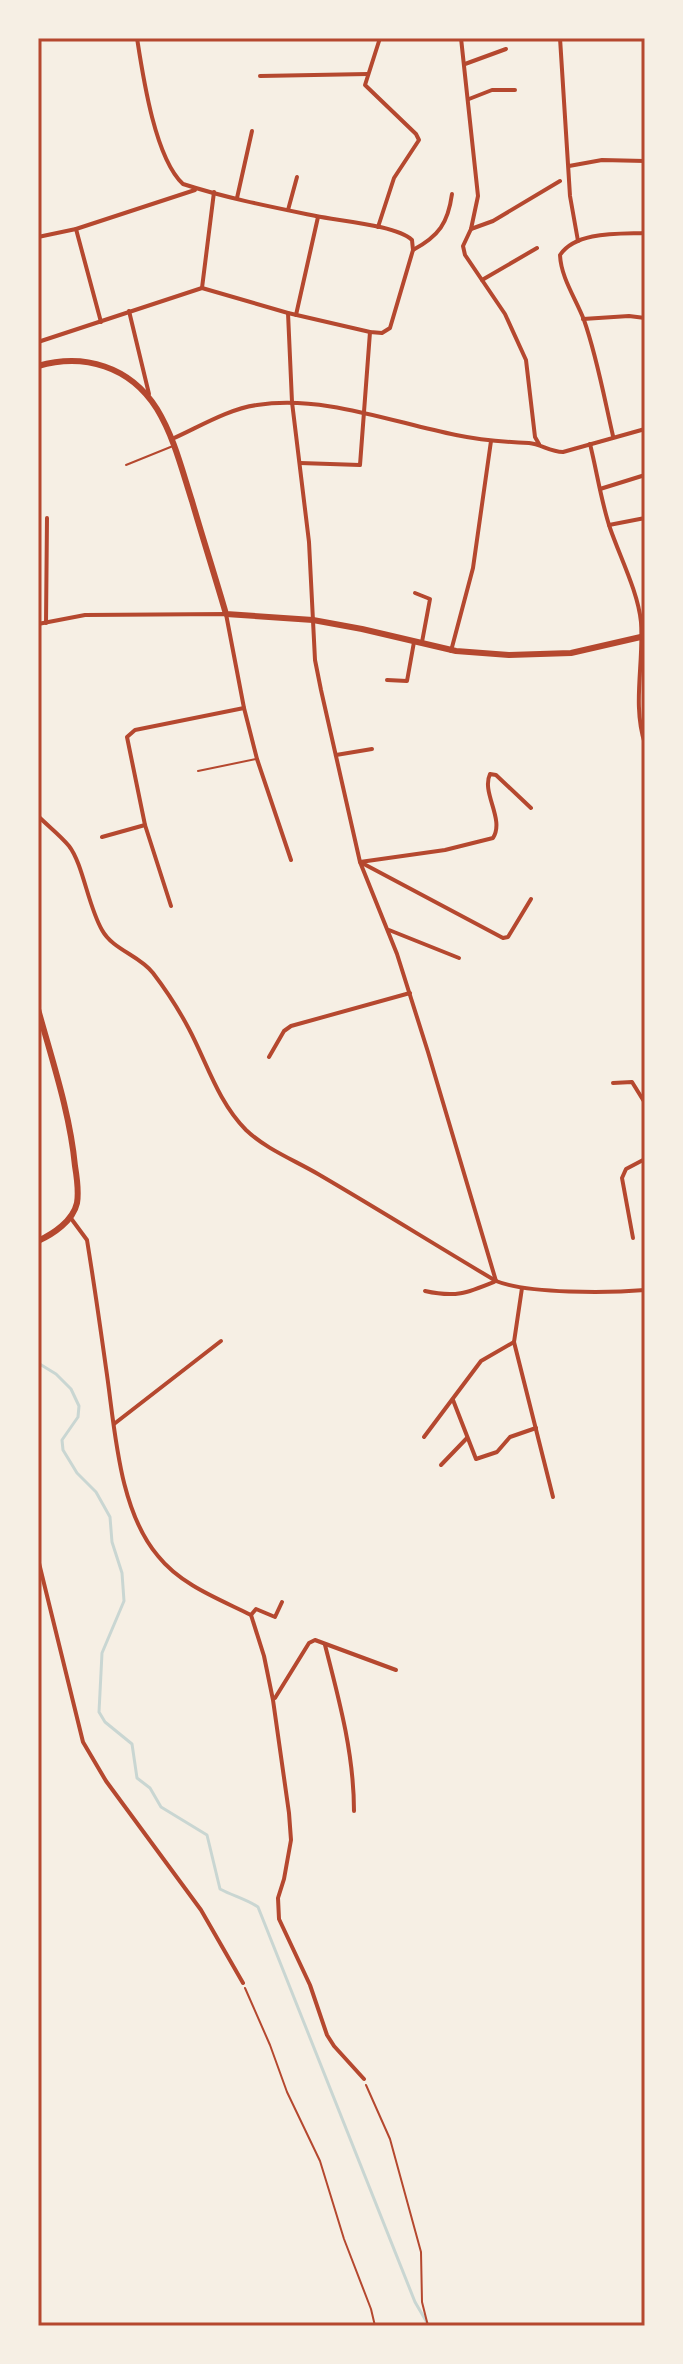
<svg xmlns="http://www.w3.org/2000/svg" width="683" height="2364" font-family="Barlow,sans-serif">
<rect width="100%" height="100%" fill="#f6efe4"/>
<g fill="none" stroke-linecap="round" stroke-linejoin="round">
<path stroke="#c9d6d2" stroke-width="3" d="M38 1363 56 1374 71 1389 79 1406 78 1417 62 1440 63 1450 77 1473 96 1492 110 1517 112 1542 122 1573 124 1601 102 1653 99 1712 105 1722 132 1744 137 1778 150 1788 161 1807 207 1835 220 1889C233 1896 246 1899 258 1907L415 2302 429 2326"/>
<g stroke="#b5482f" stroke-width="2">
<polyline points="245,1988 270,2045 287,2092 320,2161 344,2239 371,2309 375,2326"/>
<polyline points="366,2085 390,2139 421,2252 422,2302 428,2326"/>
</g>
<g stroke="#b5482f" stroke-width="2">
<polyline points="126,465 173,446"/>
<polyline points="198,771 256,759"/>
</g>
<g stroke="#b5482f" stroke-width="4">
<polyline points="461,38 478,196 471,229 463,246 465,255 505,314 526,360 535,437 539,444"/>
<polyline points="560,38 570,196 578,241"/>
<polyline points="465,64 506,49"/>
<polyline points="260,76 368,74"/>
<polyline points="469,99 492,90 515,90"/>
<polyline points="569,166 602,160 645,161"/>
<polyline points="237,198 252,131"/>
<polyline points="288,210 297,177"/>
<polyline points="378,227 394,178 419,140 416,134 365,85 380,38"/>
<polyline points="76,229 101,322"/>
<polyline points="471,229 493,221 560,181"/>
<polyline points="38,237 76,229 195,190"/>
<path d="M413 250C439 236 448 223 452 194"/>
<polyline points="482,280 537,248"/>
<polyline points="202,288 214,192"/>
<polyline points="129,311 149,394"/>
<polyline points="288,313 292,402 309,542 315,660 321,690 360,862 397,954 428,1052 496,1281"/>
<polyline points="296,315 318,217"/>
<polyline points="583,319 629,316 645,318"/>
<path d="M38 342 202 288 288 313 370 332 382 333 390 328 413 250 412 240C396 225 339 221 316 216 272 207 226 198 183 184 155 158 143 77 137 38"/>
<path d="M613 436C604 397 597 357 584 320 576 299 561 278 560 255 576 231 619 234 645 233"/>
<path d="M172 439C199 427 228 409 257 405 324 395 391 422 456 435 480 440 504 442 529 443 541 444 550 452 563 452L645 429"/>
<path d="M590 444C597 472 601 501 610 528 620 557 638 592 641 622 644 663 632 705 645 744"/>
<polyline points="300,463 360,465 370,332"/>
<polyline points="600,489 645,475"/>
<polyline points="609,525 645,518"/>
<polyline points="415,593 430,599 422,642"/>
<polyline points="46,623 47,518"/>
<polyline points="38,624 85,615 226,614 244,708 257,759 291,860"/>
<polyline points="451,651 473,568 491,441"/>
<polyline points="387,680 407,681 414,642"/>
<polyline points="336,755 372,749"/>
<path d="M38 816C48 826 60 835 69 846 83 864 88 906 102 930 113 950 139 955 153 973 166 990 179 1010 189 1029 207 1063 218 1102 246 1130 266 1149 294 1160 318 1174 378 1209 437 1246 496 1281 528 1294 609 1293 645 1290"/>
<polyline points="102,837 145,825"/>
<path d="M360 862 445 850 493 838C505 819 481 793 490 774L496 775 531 808"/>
<polyline points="362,863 503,938 508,937 531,899"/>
<polyline points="171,906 145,825 127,737 135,730 244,708"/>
<polyline points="389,930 459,958"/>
<polyline points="269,1057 284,1031 291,1026 410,993"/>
<polyline points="613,1083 632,1082 645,1103"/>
<path d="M70 1217 87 1240C94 1283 100 1325 106 1368 115 1427 118 1509 158 1556 181 1585 219 1599 251 1615L264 1656 273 1700 289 1813 291 1840 284 1879 278 1898 279 1919 310 1985 327 2035 334 2046 364 2079"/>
<polyline points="633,1238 622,1178 626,1169 645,1159"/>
<polyline points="522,1288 514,1342 553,1497"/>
<path d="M425 1291C456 1298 467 1293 496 1281"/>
<polyline points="453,1400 476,1459 497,1452 510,1437 536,1428"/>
<polyline points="114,1424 221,1341"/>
<polyline points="424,1437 481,1361 514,1342"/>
<polyline points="441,1465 467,1438"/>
<polyline points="38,1559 83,1742 106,1781 201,1910 243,1983"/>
<polyline points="251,1615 256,1609 275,1617 282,1602"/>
<path d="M325 1645C339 1699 354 1754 354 1811"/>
<polyline points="275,1698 309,1643 315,1640 396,1670"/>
</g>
<g stroke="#b5482f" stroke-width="6">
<path d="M38 366C84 353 130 366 157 409 174 437 182 470 192 501 203 539 215 576 226 614L313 620 362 629 456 651 509 655 571 653 645 636"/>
<path d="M38 1009C52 1060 70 1113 75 1166 77 1178 79 1191 77 1203 73 1221 53 1234 38 1241"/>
</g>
</g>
<rect width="683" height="2364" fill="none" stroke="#f6efe4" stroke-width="80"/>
<rect x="40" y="40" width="603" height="2284" fill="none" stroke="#b5482f" stroke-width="3"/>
</svg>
